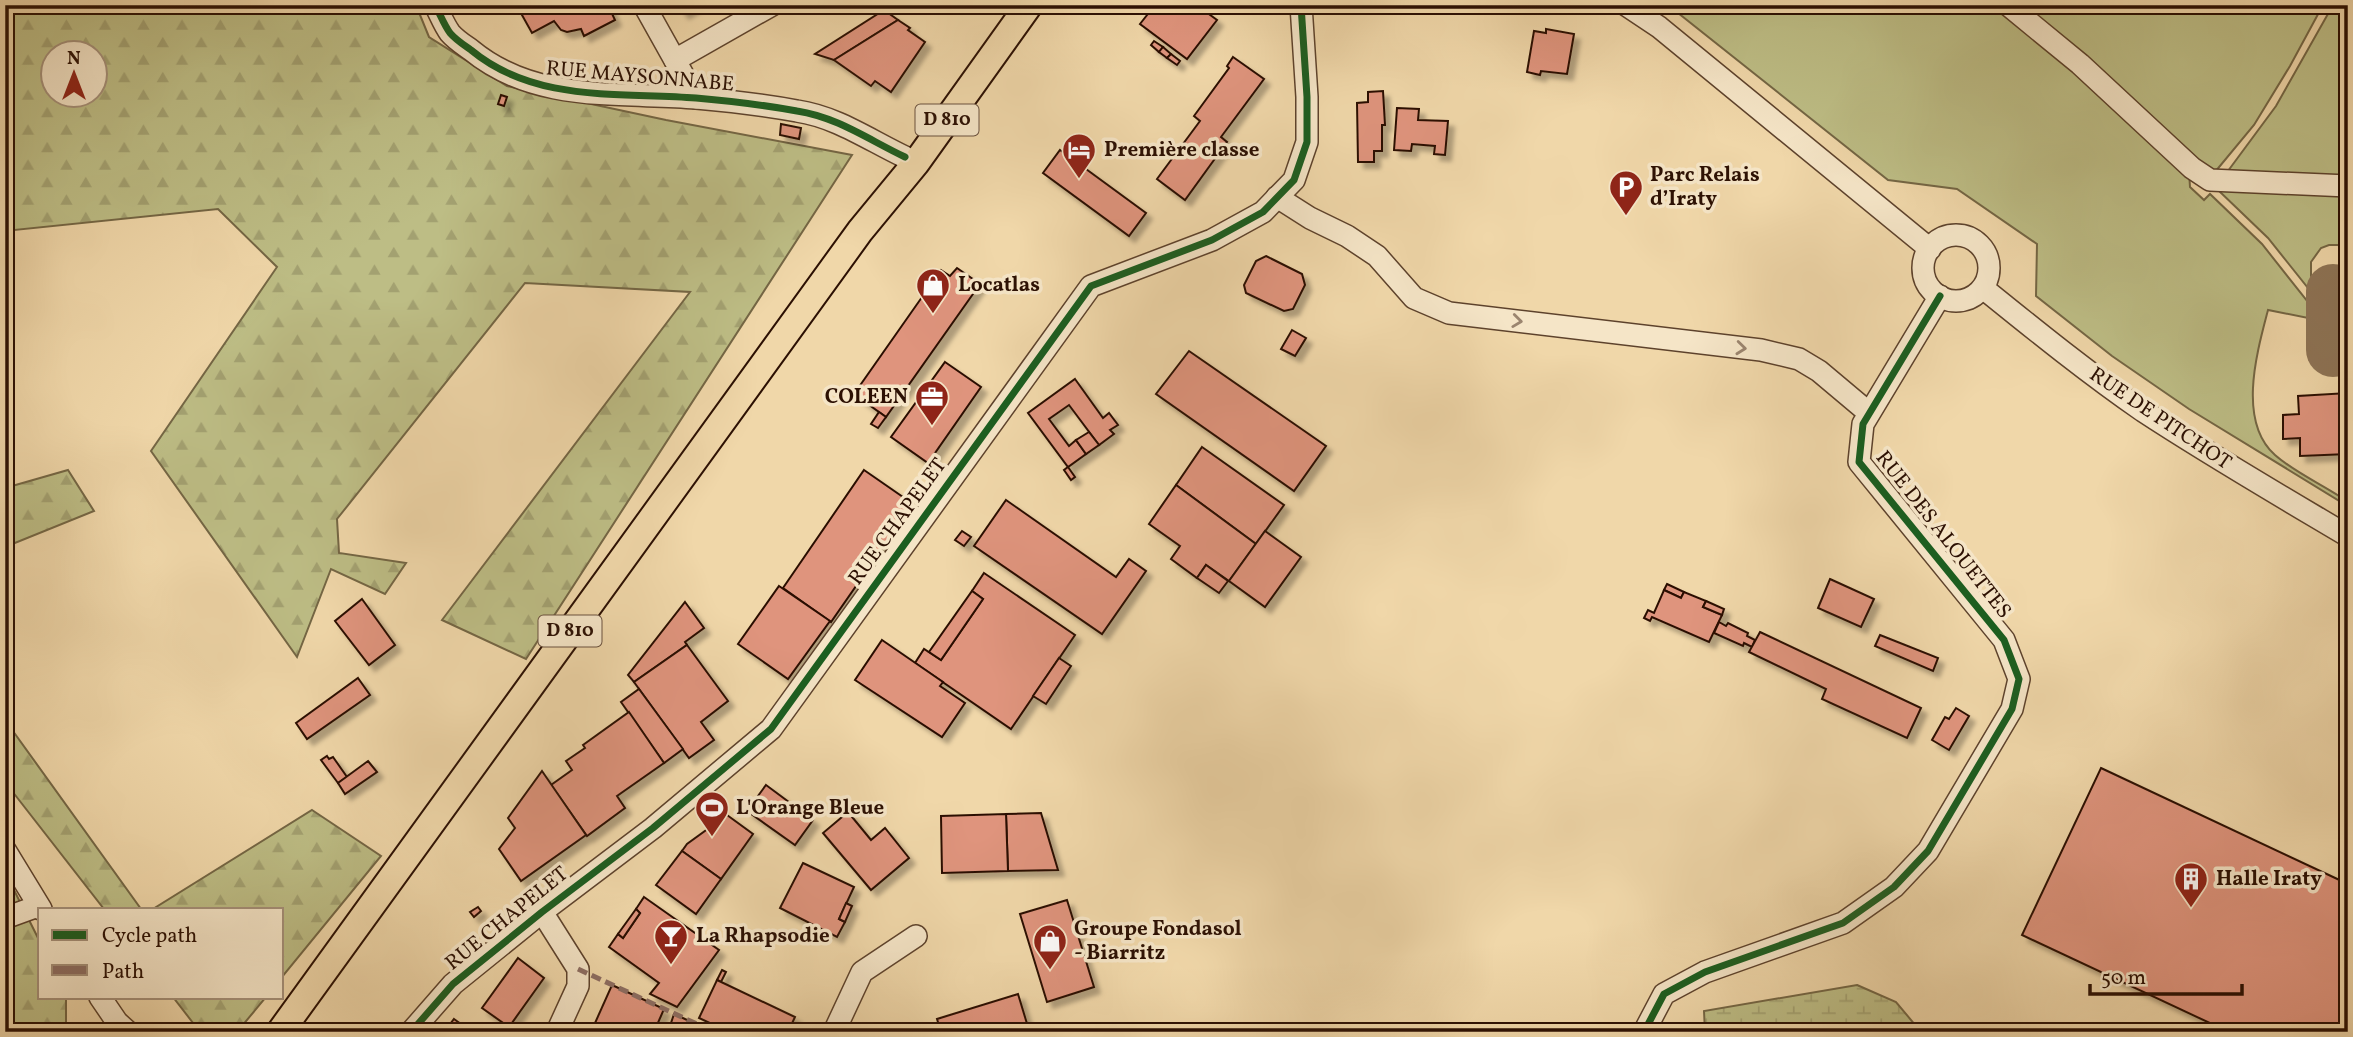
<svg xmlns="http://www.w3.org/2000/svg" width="2353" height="1037" font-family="Vollkorn,serif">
<defs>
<pattern id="forest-firs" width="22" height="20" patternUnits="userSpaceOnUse" patternTransform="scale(1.75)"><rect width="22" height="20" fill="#bdbd85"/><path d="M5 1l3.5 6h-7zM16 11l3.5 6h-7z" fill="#a3a171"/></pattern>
<pattern id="wetland-marsh" width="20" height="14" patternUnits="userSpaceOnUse" patternTransform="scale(1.75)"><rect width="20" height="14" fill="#bdbd85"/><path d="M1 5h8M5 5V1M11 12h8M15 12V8" fill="none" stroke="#a3a171"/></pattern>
<filter id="shadow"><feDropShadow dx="6" dy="6" stdDeviation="2" flood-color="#0004"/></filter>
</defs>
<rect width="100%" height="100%" fill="#f0d7a9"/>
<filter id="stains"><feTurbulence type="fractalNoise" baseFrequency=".00286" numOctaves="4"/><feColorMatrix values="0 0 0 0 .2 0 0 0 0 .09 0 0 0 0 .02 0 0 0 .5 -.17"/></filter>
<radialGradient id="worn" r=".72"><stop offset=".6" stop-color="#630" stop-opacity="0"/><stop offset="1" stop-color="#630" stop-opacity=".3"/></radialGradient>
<g fill="#bdbd85" stroke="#746644" stroke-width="2">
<path d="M1668 5H2000L2189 171 2190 187 2204 200 2210 194 2262 244 2323 321 2268 310C2257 352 2237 421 2275 455 2293 471 2319 483 2339 496L2348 489V504L2346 505 2189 409 2112 356 2036 296 2037 244 1957 189 1888 180Z"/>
<polygon points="2017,5 2323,5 2290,66 2254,125 2215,172 2194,165"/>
<polygon points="2333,5 2348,5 2348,180 2225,175 2276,106"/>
<polygon points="2218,190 2348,190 2348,250 2338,245 2329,245 2321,248 2311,262 2311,276 2322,293 2324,308 2268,238"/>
<polygon points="2348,286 2348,350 2342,350 2343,295"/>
</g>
<g fill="url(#forest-firs)" stroke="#746644" stroke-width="2" fill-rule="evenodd">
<path d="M5 5H416L429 37 507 86 666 120 852 155 526 659 442 620 690 292 525 283 337 519 339 553 406 563 385 594 331 569 297 657 151 451 277 267 218 209 5 231ZM52 52H94V94H52Z"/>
<polygon points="68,470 94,511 5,547 5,488"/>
<polygon points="5,720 141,909 104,909 5,782"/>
<polygon points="312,810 381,856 282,977 282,909 153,909"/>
<polygon points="5,872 40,942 40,997 66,997 66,1032 5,1032"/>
<polygon points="173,997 266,997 237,1032 200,1032"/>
</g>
<polygon fill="url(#wetland-marsh)" stroke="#746644" stroke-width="2" points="1857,985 1896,1002 1921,1032 1705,1032 1704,1011"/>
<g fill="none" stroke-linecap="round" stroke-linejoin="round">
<polyline stroke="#8e7456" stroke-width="54" points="2333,291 2333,350"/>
</g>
<g fill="#df947d" stroke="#2c1003" stroke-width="2" filter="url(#shadow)">
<polygon points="520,5 608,5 615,20 584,36 581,29 567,32 561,30 554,21 532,33 517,6"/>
<polygon points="678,5 696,5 683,13"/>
<polygon points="1155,5 1204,5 1202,9 1217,20 1187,59 1140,24"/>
<polygon points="884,10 898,20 834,60 815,54"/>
<polygon points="898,20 910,28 908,30 925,42 891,92 875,81 871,86 834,60"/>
<polygon points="1546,29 1574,34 1567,74 1541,71 1540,75 1527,72 1534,31 1546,33"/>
<polygon points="1154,41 1163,47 1159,52 1151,45"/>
<polygon points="1163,47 1171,54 1167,58 1159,52"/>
<polygon points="1171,54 1180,61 1177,65 1167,58"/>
<polygon points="1233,57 1264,79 1221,137 1227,142 1185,200 1157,179 1200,121 1194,116 1229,68 1227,66"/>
<polygon points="1383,91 1385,125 1382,125 1382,151 1374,151 1374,162 1358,162 1357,103 1368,102 1368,92"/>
<polygon points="501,95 507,97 504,106 498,104"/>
<polygon points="1397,108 1419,109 1418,120 1448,121 1445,155 1434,154 1435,146 1412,144 1411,151 1394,150"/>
<polygon points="781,124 801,128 799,139 780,135"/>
<polygon points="1060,150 1146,213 1129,236 1043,173"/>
<polygon points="1266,256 1302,274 1305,285 1293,309 1284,311 1246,293 1244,285 1256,261"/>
<polygon points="957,268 980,284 886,417 854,394 941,270 950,276"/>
<polygon points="1292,330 1306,338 1295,356 1281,349"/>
<polygon points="1189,351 1326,446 1294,491 1156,394"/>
<polygon points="945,362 981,387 928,463 891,437"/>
<polygon points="1075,379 1103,418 1109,413 1118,425 1110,430 1114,434 1099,445 1069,405 1049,419 1069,446 1076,440 1086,454 1068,467 1028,413"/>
<polygon points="2348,393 2348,454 2300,456 2300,438 2283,439 2283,415 2299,414 2298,396"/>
<polygon points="879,412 886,417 878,428 871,424"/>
<polygon points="1089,432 1099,445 1086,454 1076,440"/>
<polygon points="1202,447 1284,505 1256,544 1176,485"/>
<polygon points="1068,467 1075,477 1071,480 1064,470"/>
<polygon points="864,470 913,504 831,622 783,588"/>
<polygon points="1176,485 1256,544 1229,581 1206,565 1197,578 1171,559 1180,546 1149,524"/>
<polygon points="1006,500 1116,577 1129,559 1146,571 1102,634 974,546"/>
<polygon points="962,531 971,537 964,546 955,540"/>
<polygon points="1265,531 1301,557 1265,607 1229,581"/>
<polygon points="1206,565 1228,581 1219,593 1197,578"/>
<polygon points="984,573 1075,635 1011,729 915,663 924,649 941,660 983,599 972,591"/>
<polygon points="1830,579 1874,599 1861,627 1818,608"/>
<polygon points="1667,584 1684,592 1681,598 1664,590"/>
<polygon points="779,586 830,621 788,679 738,644"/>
<polygon points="1664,590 1681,598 1684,592 1706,601 1703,607 1722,615 1709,642 1652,617 1650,621 1644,618 1648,610 1654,613"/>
<polygon points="972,591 983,599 941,660 929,652"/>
<polygon points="362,599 395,645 369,665 335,621"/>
<polygon points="1706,601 1724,609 1722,615 1703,607"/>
<polygon points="685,602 704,628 685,642 687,645 634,682 628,675"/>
<polygon points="1719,622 1726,626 1728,623 1748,633 1747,636 1755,640 1752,647 1744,643 1743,646 1714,633"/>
<polygon points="1760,632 1921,708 1907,738 1822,699 1826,689 1749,652"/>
<polygon points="1880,635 1938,658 1933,671 1875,646"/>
<polygon points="882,640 943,682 940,686 965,703 942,737 855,680"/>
<polygon points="687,645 728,701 701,722 714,740 689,758 634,682"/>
<polygon points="1059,658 1071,666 1046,704 1033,696"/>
<polygon points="358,678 370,695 307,739 296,723"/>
<polygon points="639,689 683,749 664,763 621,702"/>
<polygon points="1956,708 1969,716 1949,750 1932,740 1945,717 1949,719"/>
<polygon points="629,712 664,763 617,796 625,808 587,836 551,785 572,770 566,761 585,748 583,745"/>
<polygon points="327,756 329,759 333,757 347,777 338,783 321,760"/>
<polygon points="368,761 377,772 345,794 338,783"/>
<polygon points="2101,768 2348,884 2348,1032 2229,1032 2022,935"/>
<polygon points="542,771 586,835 521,881 499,849 515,828 508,818"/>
<polygon points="766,785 813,820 795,845 747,811"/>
<polygon points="848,812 871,840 885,828 909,858 871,890 823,833"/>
<polygon points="1041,813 1058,870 1008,871 1006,814"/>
<polygon points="1006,814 1008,871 942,873 941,816"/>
<polygon points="727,815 753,834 721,879 682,851 687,844"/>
<polygon points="682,851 721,879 696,914 656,885"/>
<polygon points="803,863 854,887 839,919 845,922 837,937 780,908"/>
<polygon points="644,897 719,950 677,1007 650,994 659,983 609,947 618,934 623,938 640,913 636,909"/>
<polygon points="1067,900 1094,987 1047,1002 1020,914"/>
<polygon points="846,903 852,906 845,922 839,919"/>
<polygon points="478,907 481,911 474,917 470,912"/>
<polygon points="636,909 640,913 623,938 618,934"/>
<polygon points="518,958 544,978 509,1027 482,1008"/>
<polygon points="722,970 726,972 721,982 717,980"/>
<polygon points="717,980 795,1017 788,1032 729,1032 699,1018"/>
<polygon points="612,985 664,1009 654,1032 591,1032"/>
<polygon points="1018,994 1028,1027 1013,1032 941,1032 937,1019"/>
<polygon points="674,1014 696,1024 692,1032 671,1023"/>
<polygon points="454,1019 472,1032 444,1032"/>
</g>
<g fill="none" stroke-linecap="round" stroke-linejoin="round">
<g stroke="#5d422c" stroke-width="24">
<g id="minor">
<path d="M435 5C440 14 444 25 450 33 456 40 464 45 471 50 535 103 619 92 696 98 730 101 764 105 797 111 837 117 869 140 905 157"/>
<polyline points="644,5 696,98"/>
<polyline points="1626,5 1659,27 1930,249"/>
<polyline points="2008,5 2080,64 2192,168 2210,180 2348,186"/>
<polyline points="675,60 772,5"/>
<polyline points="1277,197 1310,218 1347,236 1377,256 1414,298 1449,313 1761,350 1799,359 1819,371 1869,413"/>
<circle cx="1956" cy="268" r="33"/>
<path d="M1983 288C2035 330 2088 373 2143 411 2210 455 2279 495 2348 536"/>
<polyline points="5,850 41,909"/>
<polyline points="542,912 578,969 578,986 557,1032"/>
<polyline points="5,918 38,906"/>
<polyline points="100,997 117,1022 128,1032"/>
<polyline points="411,1032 453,984 542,912 653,828 771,729 1091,286 1212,240 1263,212 1294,180 1307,142 1307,97 1301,5"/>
<polyline points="834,1032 862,972 916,936"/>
<polyline points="1644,1032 1664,994 1705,972 1843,923 1894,887 1928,851 2012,709 2019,679 2004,640 1859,462 1863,424 1940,296"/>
</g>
</g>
<g stroke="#2c1003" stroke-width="30">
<polyline id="major" points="280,1032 860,231 916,163 1029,5"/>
</g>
<use href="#minor" stroke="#f5e5c7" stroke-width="21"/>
<use href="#major" stroke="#f0d7a9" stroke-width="26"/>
<polyline stroke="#8d6e63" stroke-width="5" stroke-dasharray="10 5" stroke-linecap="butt" points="578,969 714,1032"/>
<g stroke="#f5e5c7" stroke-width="11">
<g id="cycleway">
<path d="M435 5C440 14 444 25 450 33 456 40 464 45 471 50 535 103 619 92 696 98 730 101 764 105 797 111 837 117 869 140 905 157"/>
<polyline points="411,1032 453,984 542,912 653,828 771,729 1091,286 1212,240 1263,212 1294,180 1307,142 1307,97 1301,5"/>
<polyline points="1644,1032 1664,994 1705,972 1843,923 1894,887 1928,851 2012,709 2019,679 2004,640 1859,462 1863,424 1940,296"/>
</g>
</g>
<use href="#cycleway" stroke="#1b5e20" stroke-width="7"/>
</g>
<defs><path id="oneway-chevron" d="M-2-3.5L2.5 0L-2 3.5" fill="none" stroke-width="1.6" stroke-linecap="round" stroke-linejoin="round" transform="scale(1.75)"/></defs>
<g stroke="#9b856f">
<use href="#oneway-chevron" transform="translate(1517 321) rotate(7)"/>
<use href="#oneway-chevron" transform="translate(1741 348) rotate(6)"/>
</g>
<defs>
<g id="hotel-pin" transform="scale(1.75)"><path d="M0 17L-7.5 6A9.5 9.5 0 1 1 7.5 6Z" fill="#8f2418" stroke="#f5e5c7"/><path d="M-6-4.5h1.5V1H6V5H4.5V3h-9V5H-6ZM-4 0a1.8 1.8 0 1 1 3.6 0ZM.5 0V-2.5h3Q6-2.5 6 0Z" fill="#fff"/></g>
<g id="parking-pin" transform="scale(1.75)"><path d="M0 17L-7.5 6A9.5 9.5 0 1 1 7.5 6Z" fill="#8f2418" stroke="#f5e5c7"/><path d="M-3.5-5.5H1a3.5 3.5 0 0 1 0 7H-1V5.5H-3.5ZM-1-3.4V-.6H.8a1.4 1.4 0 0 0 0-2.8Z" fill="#fff"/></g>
<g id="shop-pin" transform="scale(1.75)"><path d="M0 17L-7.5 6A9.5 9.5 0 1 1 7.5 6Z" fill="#8f2418" stroke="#f5e5c7"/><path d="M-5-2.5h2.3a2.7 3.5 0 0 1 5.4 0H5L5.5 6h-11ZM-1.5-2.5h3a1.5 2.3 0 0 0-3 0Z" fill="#fff"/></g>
<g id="office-pin" transform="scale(1.75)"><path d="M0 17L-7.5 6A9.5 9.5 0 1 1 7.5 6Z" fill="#8f2418" stroke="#f5e5c7"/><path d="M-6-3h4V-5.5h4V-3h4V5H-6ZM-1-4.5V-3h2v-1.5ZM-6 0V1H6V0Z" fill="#fff"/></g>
<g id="stadium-pin" transform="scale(1.75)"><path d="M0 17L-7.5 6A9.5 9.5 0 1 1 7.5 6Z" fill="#8f2418" stroke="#f5e5c7"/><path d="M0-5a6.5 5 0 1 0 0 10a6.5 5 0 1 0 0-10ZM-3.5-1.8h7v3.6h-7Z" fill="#fff"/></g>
<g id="building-pin" transform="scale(1.75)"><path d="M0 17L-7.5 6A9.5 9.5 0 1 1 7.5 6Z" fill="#8f2418" stroke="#f5e5c7"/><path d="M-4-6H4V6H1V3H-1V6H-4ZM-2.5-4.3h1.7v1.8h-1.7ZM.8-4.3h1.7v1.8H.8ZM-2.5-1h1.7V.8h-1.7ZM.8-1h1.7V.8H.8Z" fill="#fff"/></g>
<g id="bar-pin" transform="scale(1.75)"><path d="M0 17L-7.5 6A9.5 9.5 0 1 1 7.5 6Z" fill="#8f2418" stroke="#f5e5c7"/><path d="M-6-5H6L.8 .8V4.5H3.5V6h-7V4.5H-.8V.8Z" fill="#fff"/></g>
</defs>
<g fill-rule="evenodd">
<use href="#hotel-pin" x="1079" y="150"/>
<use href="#parking-pin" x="1626" y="187"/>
<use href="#shop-pin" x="933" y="285"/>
<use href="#office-pin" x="932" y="397"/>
<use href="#stadium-pin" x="712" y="808"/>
<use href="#building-pin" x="2191" y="879"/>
<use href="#bar-pin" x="671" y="936"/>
<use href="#shop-pin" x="1050" y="941"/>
</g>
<g text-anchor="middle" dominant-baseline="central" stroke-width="7" stroke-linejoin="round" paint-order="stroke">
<g fill="#f5e5c7" stroke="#68503e" stroke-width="2">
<rect x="915.5" y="104.5" width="63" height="31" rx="5"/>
<rect x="538.5" y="615.5" width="63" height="31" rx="5"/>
</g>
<g font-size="19" font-weight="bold" fill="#2c1003">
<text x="947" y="120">D 810</text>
<text x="570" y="631">D 810</text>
</g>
<g font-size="21" fill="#2c1003" stroke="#f5e5c7">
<text transform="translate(640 77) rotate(5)">RUE MAYSONNABE</text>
<text transform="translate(2160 419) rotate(34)">RUE DE PITCHOT</text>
<text transform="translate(898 522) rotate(-54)">RUE CHAPELET</text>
<text transform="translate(1943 535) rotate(52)">RUE DES ALOUETTES</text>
<text transform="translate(507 919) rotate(-39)">RUE CHAPELET</text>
</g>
<g font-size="21" font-weight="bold" fill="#2c1003" stroke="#f5e5c7" text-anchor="start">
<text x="1104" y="150">Première classe</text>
<text x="1650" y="175">Parc Relais<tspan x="1650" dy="24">d’Iraty</tspan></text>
<text x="958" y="285">Locatlas</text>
<text x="908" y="397" text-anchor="end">COLEEN</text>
<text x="736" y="808">L'Orange Bleue</text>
<text x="2216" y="879">Halle Iraty</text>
<text x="1074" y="929">Groupe Fondasol<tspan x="1074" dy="24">- Biarritz</tspan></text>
<text x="696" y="936">La Rhapsodie</text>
</g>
</g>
<rect width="2353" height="1037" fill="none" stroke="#f0d7a9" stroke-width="28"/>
<rect x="7" y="7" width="2339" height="1023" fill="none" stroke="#2c1003" stroke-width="3.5"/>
<rect x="14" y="14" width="2325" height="1009" fill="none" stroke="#2c1003" stroke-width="2"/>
<rect x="38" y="908" width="245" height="91" fill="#f5e5c7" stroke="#a59079" stroke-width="2"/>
<rect x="52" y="930" width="35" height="10" fill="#1b5e20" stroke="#a59079" stroke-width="2"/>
<text x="102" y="942" font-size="21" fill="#2c1003">Cycle path</text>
<rect x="52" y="965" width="35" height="10" fill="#8d6e63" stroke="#a59079" stroke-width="2"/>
<text x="102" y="978" font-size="21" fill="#2c1003">Path</text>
<g transform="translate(74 74)"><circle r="33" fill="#f5e5c7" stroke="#a59079" stroke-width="2"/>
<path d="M0-5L12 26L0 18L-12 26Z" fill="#8f2418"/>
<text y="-10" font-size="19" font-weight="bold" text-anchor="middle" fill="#2c1003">N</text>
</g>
<path d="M2090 984v10h152v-10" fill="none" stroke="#2c1003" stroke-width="3.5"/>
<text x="2101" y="984" font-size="21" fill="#2c1003" stroke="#f5e5c7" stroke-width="5" paint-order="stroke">50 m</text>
<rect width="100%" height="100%" filter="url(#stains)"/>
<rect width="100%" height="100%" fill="url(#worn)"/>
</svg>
